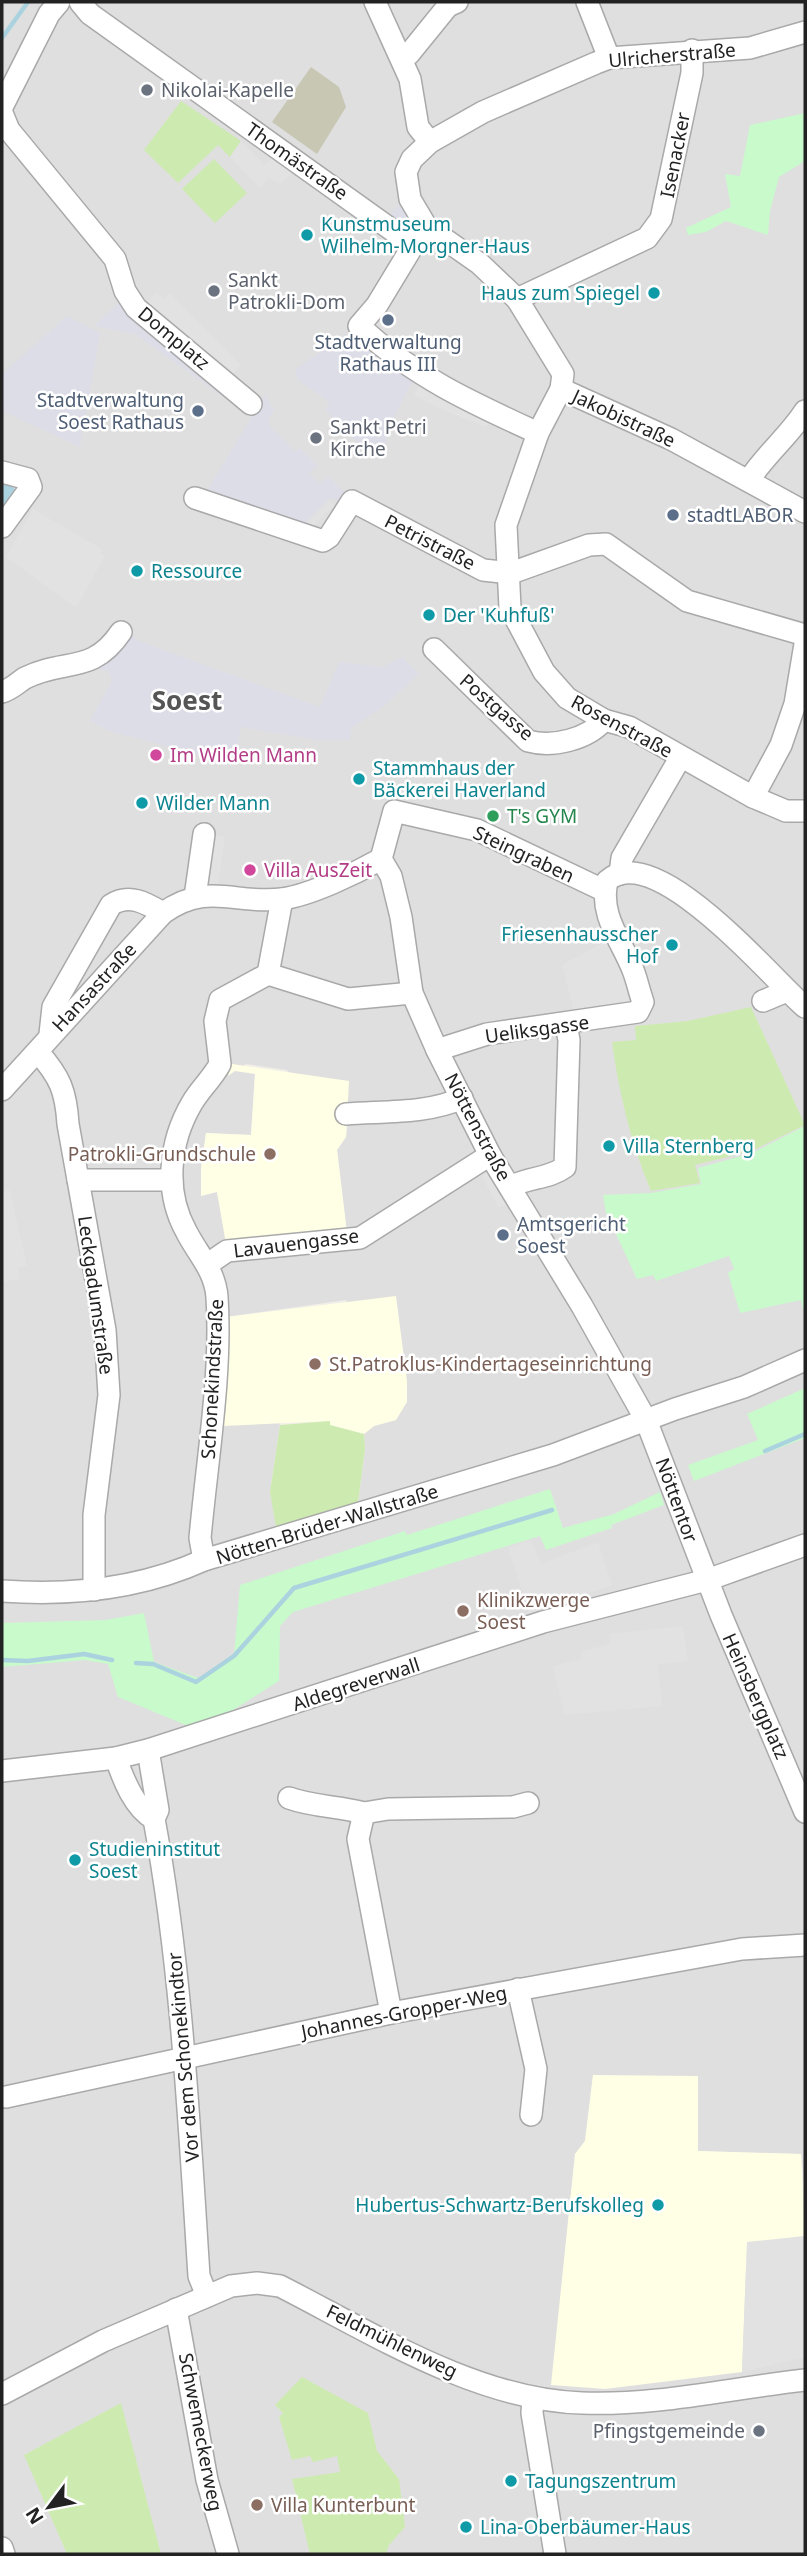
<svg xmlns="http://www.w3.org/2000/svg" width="807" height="2556" font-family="'Noto Sans',sans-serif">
<rect width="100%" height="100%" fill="#f2efe9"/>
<path fill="#e0dfdf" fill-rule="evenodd" d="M2 2H805V2190L801 2154 697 2151 593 2075 585 2141 575 2154 552 2385 805 2236V2554H2ZM246 1064 286 1070 350 1109 346 1137 337 1150 347 1233 222 1218 217 1191 201 1196V1169L206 1133 251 1135 255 1073 235 1071ZM346 1300 396 1420 374 1426 364 1434 365 1449 358 1503 270 1492 280 1425 226 1317Z"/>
<g fill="#ffffe5">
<polygon points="232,1064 349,1081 346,1137 337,1150 347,1233 226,1244 217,1192 201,1196 201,1169 206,1133 251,1135 255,1074 235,1071 228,1076"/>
<polygon points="396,1296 407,1381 407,1402 396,1420 374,1426 364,1434 330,1425 330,1421 223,1426 226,1317"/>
<polygon points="593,2075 698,2076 698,2151 801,2154 805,2236 747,2243 742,2372 605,2389 551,2385 575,2154 585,2141"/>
</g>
<polygon fill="#c7c7b4" points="311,67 339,87 346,107 317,154 272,122"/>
<g fill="#cdebb0">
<polygon points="181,101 241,141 230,157 218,145 178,183 144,150"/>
<polygon points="214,159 247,193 215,223 182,189"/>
<path d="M751 1007 805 1125 751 1151 695 1165 700 1183 651 1191C631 1143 619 1094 612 1042L636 1040 635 1026 688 1021Z"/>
<polygon points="330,1421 330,1425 364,1434 365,1449 358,1503 277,1533 270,1492 280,1425"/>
<polygon points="302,2377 368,2413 377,2451 399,2479 405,2527 389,2545 386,2554 310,2554 292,2479 340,2472 337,2456 313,2462 310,2456 292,2460 279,2417 283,2413 275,2405"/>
<polygon points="121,2403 161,2554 67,2554 24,2455"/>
</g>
<g fill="#c8facc">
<polygon points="805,113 805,161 779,177 770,211 768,235 726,221 706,232 688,235 686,228 731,207 725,174 740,176 750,125"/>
<polygon points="805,1126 805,1317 801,1300 740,1313 728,1273 734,1269 729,1256 656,1281 653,1275 637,1279 606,1213 603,1195 651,1193 701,1184 698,1168 752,1153"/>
<polygon points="805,1388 805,1438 694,1481 688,1465 758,1440 747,1414"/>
<polygon points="550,1489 563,1528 614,1514 660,1492 664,1505 611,1525 612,1528 546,1550 540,1536 293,1612 280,1626 279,1681 219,1719 193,1728 118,1697 108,1664 85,1660 2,1667 2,1623 106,1620 144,1613 154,1662 198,1678 234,1655 240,1585 405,1531 407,1535"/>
</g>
<g fill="#e2e2e2">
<polygon points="241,141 264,165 273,158 294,172 280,184 269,178 260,188 230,157"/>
<polygon points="157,293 163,299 170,293 241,365 227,380 144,306"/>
<polygon points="419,385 491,418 486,427 438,408 414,395"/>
<polygon points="330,500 335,505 307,532 302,528"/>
<polygon points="33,509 103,550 101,553 105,556 76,608 6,557"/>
<polygon points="215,835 225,837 218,885 208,884"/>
<polygon points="612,938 634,998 631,1007 575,1016 562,965"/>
<polygon points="489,1171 507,1204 499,1208 481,1175"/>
<polygon points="10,1190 27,1266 18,1268 20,1279 2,1282 2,1192"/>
<polygon points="531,1540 541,1564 598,1542 612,1585 529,1613 508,1548"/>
<polygon points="683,1626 688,1661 658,1664 662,1706 564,1715 553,1666 581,1659 582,1651 610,1644 610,1634"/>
<polygon points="805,2236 805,2357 742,2372 747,2242"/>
</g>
<g fill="#dddde8">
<polygon points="410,192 431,227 414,251 380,225"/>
<polygon points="122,300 240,397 233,404 135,334 94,326"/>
<polygon points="67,316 100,333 80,447 2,411 2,374"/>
<polygon points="359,326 417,372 388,429 384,452 375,460 325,410 330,405 325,399 298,380 295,369"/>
<polygon points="265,395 274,410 269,418 270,426 295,452 299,448 317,465 310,474 320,484 328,476 352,501 343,503 330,498 299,528 203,497"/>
<polygon points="124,631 139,641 320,707 339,662 382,667 403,657 418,674 383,707 351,728 350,740 319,740 241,727 235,764 109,731 90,721 112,680 108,671 86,667"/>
</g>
<polygon fill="#aad3df" points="2,477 20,494 2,520"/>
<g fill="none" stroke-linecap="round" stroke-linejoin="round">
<g stroke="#aad3df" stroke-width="4.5">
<polyline points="2,38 28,2"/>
<polyline points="765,1451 805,1434"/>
<polyline points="2,1660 28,1661 84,1654 112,1660"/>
<polyline points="136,1663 153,1664 196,1682 234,1656 294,1588 552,1510"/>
</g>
<g stroke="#a9a9a9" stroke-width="24">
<g id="minor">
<polyline points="80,2 90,14 413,245"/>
<polyline points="375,2 410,79 418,127 430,142"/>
<polyline points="587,2 609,58"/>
<polyline points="805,32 750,48 609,58 596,63 483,112 430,142 412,159 406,172 410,199 426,226 480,264 517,299 563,374 561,389 538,433 506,525 510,608 544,672 567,698 604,720 629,727 753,797 786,811 805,811"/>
<polyline points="402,58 409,54 448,6 457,2"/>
<polyline points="2,107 49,14 59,2"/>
<polyline points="2,113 9,130 115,259 125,291 136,308 251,404"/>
<path d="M420 234 377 305 359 326C413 376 472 403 538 433"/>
<polyline points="517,299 647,238 661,219 692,73 692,50"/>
<polyline points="561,389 671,439 805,512"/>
<polyline points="2,472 28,479 31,487 2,527"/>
<path d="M749 480C765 455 789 436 805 411"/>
<polyline points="195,498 323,541 329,537 352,501 483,570 511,573 589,545 606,544 687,601 805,635"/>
<path d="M434 649 528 741C553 748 588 739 604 720"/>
<path d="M2 692C12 689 17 683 25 678 65 658 92 675 121 632"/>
<polyline points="753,797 781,745 795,704 805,644"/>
<polyline points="620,874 622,858 680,758"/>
<polyline points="605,891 477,830 394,811 381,859 391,876 401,917 412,993 437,1050 490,1155 582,1306 646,1420 721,1615 805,1812"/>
<polyline points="195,897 204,834"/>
<polyline points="268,974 348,999 412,993"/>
<polyline points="763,1001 787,991"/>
<path d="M50 1034 53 1007 111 905C129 893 146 903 163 913"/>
<path d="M437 1050 487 1034 638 1012 643 1002C639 991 637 980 633 970 621 940 599 915 607 881 655 838 771 978 805 1007"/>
<path d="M38 1052C60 1077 66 1091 68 1124L105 1330 109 1395 94 1515V1590"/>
<path d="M2 1090 163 913C208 881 235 905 282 899 311 895 356 873 381 859"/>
<path d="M346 1114C383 1111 428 1114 462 1098"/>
<polyline points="78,1180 171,1180"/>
<path d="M510 1187C528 1177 549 1179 565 1167L569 1040 566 1025"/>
<polyline points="208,1264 227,1251 360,1238 490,1155"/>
<path d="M204 1560 200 1538C207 1461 222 1373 217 1297 215 1270 198 1255 186 1231 164 1191 169 1142 192 1103 200 1089 212 1079 220 1064L215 1021 220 1000 268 974 282 899"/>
<path d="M2 1591C71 1596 140 1589 204 1560L553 1455 675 1409 744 1387 805 1360"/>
<path d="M148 1750 158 1810 154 1819C182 1970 189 2123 199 2276L207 2296"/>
<path d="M116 1758C123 1779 134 1808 154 1819"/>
<polyline points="2,1771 116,1758 148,1750 543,1622 707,1580 805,1545"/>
<path d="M289 1798C314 1807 339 1806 364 1813"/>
<polyline points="518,1989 536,2069 531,2115"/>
<polyline points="391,2013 358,1839 364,1813 388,1809 513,1807 528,1803"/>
<polyline points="6,2097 391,2013 742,1949 805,1945"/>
<polyline points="176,2309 207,2480 228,2554"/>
<path d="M2 2394 103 2341 231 2286 257 2283 280 2286C372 2333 477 2400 582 2403 656 2406 731 2388 805 2380"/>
<polyline points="533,2398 532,2413 555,2554"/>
<polyline points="2,2548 4,2554"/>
</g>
</g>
<use href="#minor" stroke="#fff" stroke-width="21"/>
</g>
<g fill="#6b7280" stroke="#fff" stroke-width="2.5">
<circle cx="147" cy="90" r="7"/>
<circle cx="214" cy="291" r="7"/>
<circle cx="316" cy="438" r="7"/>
<circle cx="759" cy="2431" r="7"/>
</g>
<g fill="#0f9aa8" stroke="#fff" stroke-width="2.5">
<circle cx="307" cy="235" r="7"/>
<circle cx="654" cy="293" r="7"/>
<circle cx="137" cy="571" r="7"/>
<circle cx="429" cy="615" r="7"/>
<circle cx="359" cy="779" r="7"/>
<circle cx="142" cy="803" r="7"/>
<circle cx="672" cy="945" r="7"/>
<circle cx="609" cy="1146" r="7"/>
<circle cx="75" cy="1860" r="7"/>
<circle cx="658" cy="2205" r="7"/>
<circle cx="511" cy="2481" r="7"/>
<circle cx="466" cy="2527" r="7"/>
</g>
<g fill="#5c6f8a" stroke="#fff" stroke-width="2.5">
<circle cx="388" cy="320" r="7"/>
<circle cx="198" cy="411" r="7"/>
<circle cx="673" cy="515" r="7"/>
<circle cx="503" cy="1235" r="7"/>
</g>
<g fill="#d1479c" stroke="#fff" stroke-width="2.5">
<circle cx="156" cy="755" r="7"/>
<circle cx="250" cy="870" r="7"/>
</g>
<circle fill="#2e9e5b" stroke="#fff" stroke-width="2.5" cx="493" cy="816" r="7"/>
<g fill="#8d6e63" stroke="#fff" stroke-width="2.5">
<circle cx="270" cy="1154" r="7"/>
<circle cx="315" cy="1364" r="7"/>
<circle cx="463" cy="1611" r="7"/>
<circle cx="257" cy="2505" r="7"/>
</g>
<g text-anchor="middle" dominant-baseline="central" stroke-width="5" stroke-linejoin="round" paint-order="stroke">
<g font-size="19" fill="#222" stroke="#fff">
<text transform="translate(672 55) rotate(-5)">Ulricherstraße</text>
<text transform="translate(675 155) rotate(-79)">Isenacker</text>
<text transform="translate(297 161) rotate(35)">Thomästraße</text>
<text transform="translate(174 338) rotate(40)">Domplatz</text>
<text transform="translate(624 418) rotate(25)">Jakobistraße</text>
<text transform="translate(430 542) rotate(27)">Petristraße</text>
<text transform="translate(497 707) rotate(41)">Postgasse</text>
<text transform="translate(622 726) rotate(28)">Rosenstraße</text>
<text transform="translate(524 854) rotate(25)">Steingraben</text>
<text transform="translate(94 987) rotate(-47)">Hansastraße</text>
<text transform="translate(537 1029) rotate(-8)">Ueliksgasse</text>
<text transform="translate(478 1127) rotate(62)">Nöttenstraße</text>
<text transform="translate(296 1243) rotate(-7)">Lavauengasse</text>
<text transform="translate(96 1295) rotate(82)">Leckgadumstraße</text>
<text transform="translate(212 1379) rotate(-87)">Schonekindstraße</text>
<text transform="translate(677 1500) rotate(70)">Nöttentor</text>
<text transform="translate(327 1524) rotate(-17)">Nötten-Brüder-Wallstraße</text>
<text transform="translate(356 1684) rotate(-18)">Aldegreverwall</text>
<text transform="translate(756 1696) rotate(66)">Heinsbergplatz</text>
<text transform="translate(404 2012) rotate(-11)">Johannes-Gropper-Weg</text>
<text transform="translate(183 2057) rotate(-95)">Vor dem Schonekindtor</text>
<text transform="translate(392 2341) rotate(26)">Feldmühlenweg</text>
<text transform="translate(201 2432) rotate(79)">Schwemeckerweg</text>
</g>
<g font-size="19" fill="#5b616d" stroke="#fff" text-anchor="start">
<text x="161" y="90">Nikolai-Kapelle</text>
<text x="228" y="280">Sankt<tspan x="228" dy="22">Patrokli-Dom</tspan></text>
<text x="330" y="427">Sankt Petri<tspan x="330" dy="22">Kirche</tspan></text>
<text x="745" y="2431" text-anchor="end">Pfingstgemeinde</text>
</g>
<g font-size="19" fill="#0d838f" stroke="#fff" text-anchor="start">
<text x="321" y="224">Kunstmuseum<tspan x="321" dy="22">Wilhelm-Morgner-Haus</tspan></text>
<text x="640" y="293" text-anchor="end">Haus zum Spiegel</text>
<text x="151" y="571">Ressource</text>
<text x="443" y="615">Der 'Kuhfuß'</text>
<text x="373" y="768">Stammhaus der<tspan x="373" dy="22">Bäckerei Haverland</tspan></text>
<text x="156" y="803">Wilder Mann</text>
<text x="658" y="934" text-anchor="end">Friesenhausscher<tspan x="658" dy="22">Hof</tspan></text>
<text x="623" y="1146">Villa Sternberg</text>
<text x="89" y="1849">Studieninstitut<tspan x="89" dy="22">Soest</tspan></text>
<text x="644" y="2205" text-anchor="end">Hubertus-Schwartz-Berufskolleg</text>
<text x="525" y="2481">Tagungszentrum</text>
<text x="480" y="2527">Lina-Oberbäumer-Haus</text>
</g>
<g font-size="19" fill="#4e5e75" stroke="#fff" text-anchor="start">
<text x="388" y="342" text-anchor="middle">Stadtverwaltung<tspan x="388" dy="22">Rathaus III</tspan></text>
<text x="184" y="400" text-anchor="end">Stadtverwaltung<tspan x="184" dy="22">Soest Rathaus</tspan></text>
<text x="687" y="515">stadtLABOR</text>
<text x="517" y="1224">Amtsgericht<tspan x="517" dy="22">Soest</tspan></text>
</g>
<g font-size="19" fill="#b23c85" stroke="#fff" text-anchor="start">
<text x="170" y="755">Im Wilden Mann</text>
<text x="264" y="870">Villa AusZeit</text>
</g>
<g font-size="19" fill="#27864d" stroke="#fff" text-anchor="start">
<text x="507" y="816">T's GYM</text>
</g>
<g font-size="19" fill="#785e54" stroke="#fff" text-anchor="start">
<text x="256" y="1154" text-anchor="end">Patrokli-Grundschule</text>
<text x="329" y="1364">St.Patroklus-Kindertageseinrichtung</text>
<text x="477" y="1600">Klinikzwerge<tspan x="477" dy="22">Soest</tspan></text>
<text x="271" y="2505">Villa Kunterbunt</text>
</g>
<g font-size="26" font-weight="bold" fill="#555" stroke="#fff">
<text x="187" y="700">Soest</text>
</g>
</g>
<rect width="807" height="2556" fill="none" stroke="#222222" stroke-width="7"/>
<g transform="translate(49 2507) rotate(238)" stroke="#ffffff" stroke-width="5" paint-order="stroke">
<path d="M0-5L12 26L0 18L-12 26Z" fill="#222222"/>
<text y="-10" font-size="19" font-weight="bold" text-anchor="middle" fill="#222222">N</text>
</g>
</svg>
